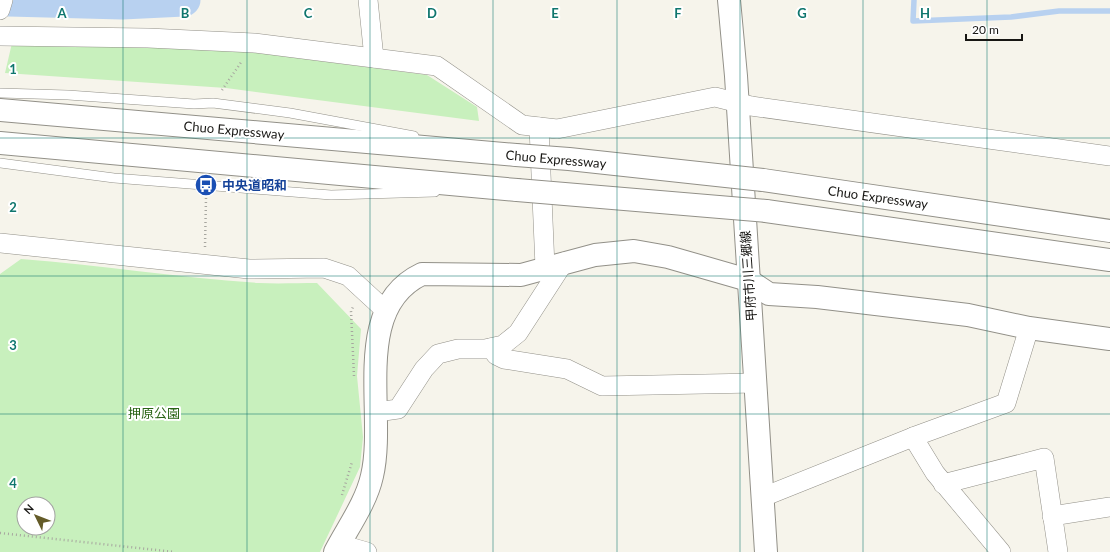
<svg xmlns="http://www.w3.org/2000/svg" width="1110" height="552" font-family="Lato,'Noto Sans JP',sans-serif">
<rect width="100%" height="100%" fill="#f6f4eb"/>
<g fill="#c8f0bd" fill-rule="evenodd">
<polygon points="12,43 198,45 427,75 477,107 479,121 226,88 5,73"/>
<path d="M21 259C101 265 180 278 259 283 278 284 298 283 317 283L361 329 357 376 363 437 360 467 320 552H0V274ZM24 504H48V528H24Z"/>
</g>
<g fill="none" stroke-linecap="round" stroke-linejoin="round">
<polyline stroke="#b8d1f0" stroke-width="5.5" points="914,0 913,21 1011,17 1059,11 1110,11"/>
<polyline stroke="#b8d1f0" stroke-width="33" points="9,0 122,3 184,0"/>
<g stroke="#929088" stroke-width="10">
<g id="lane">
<polyline points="0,93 68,95 194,104 213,103 290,113 414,136"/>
<polyline points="0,163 114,178 331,195 435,192"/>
</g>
</g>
<g stroke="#929088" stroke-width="20">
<g id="street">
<polyline points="368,0 374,58"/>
<polyline points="0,10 3,0"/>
<polyline points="0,36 148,38 254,43 437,66 522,125 557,129 715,97 751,106 1110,156"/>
<polyline points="539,127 545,267"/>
<polyline points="0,243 249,269 324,268 348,276 386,311"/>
<polyline points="491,348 496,355 504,359 567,369 602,386 756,383"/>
<polyline points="377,412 398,409 424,369 438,354 458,349 485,349 503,345 518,333 564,262"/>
<polyline points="913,437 935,473 1001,552"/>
<polyline points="943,484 1044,458 1058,552"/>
<polyline points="763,497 913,437 1006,403 1029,328"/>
<polyline points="1052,516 1110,507"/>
<polyline points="339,544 367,552"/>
</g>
</g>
<g stroke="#929088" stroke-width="24">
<path id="secondary" d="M335 552C348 527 366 503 372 476 387 413 350 308 422 274L521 275 595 255 634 251 668 257 748 280 769 294 817 297 968 315 1029 328 1110 339"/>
</g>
<g stroke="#929088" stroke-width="24">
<polyline id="primary" points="729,0 736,76 766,552"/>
</g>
<g stroke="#929088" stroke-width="24">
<g id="highway">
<polyline points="0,110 516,155"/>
<polyline points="0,143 517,190"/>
<polyline points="763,180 1110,231"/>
<polyline points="766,211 1110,260"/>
</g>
</g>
<g stroke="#a7a69f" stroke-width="2.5" stroke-dasharray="1 3" stroke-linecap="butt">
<polyline points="222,90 242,61"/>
<polyline points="205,247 206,198"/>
<polyline points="354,376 351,311 354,305"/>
<polyline points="342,495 352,462"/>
<polyline points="0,533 175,552"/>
</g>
<use href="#lane" stroke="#fff" stroke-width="9"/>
<use href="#street" stroke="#fff" stroke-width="19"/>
<use href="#secondary" stroke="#fff" stroke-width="22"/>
<use href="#primary" stroke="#fff" stroke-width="22"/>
<use href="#highway" stroke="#fff" stroke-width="22"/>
<g stroke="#929088" stroke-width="24" stroke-linecap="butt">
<g id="highway-bridge">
<polyline points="516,155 569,159 763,180"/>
<polyline points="517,190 766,211"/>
</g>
</g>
<use href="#highway-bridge" stroke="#fff" stroke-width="22"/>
</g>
<path fill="none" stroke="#0f766e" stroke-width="1" stroke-opacity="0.55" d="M123 0V552M247 0V552M370 0V552M493 0V552M617 0V552M740 0V552M863 0V552M987 0V552M0 138H1110M0 276H1110M0 414H1110"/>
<defs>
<g id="bus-disc" transform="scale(1.15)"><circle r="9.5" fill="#1a4fb4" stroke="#fff"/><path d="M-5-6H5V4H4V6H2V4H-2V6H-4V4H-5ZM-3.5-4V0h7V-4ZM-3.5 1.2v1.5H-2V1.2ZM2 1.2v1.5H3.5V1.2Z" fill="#fff"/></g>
</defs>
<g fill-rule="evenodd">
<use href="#bus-disc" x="206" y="185"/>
</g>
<g text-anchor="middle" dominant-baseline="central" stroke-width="4" stroke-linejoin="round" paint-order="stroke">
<g font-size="13" fill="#171613" stroke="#fff">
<text transform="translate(234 130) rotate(5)">Chuo Expressway</text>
<text transform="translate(556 159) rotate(5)">Chuo Expressway</text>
<text transform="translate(878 197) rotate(8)">Chuo Expressway</text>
<text transform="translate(748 276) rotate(-94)">甲府市川三郷線</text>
</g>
<g font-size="13" font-weight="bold" fill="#164399" stroke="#fff" text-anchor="start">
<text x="222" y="185">中央道昭和</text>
</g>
<g font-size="13" fill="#296415" stroke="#fff">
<text x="154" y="413">押原公園</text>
</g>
</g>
<g font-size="13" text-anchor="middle" font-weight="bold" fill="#0f766e" stroke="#fff" stroke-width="4" stroke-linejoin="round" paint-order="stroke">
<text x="62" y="18">A</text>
<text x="185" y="18">B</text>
<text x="308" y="18">C</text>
<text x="432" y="18">D</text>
<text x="555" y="18">E</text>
<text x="678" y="18">F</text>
<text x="802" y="18">G</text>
<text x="925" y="18">H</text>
<text x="13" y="74">1</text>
<text x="13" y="212">2</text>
<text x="13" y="350">3</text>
<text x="13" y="488">4</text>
</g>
<g transform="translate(36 516) rotate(313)"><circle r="19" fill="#ffffff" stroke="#a2a2a1"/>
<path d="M0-3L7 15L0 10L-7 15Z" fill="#645b28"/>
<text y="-6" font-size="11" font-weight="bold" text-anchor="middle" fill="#171613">N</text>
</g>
<path d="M966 34v6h56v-6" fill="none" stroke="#171613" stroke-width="2"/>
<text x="972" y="34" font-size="12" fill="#171613" stroke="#ffffff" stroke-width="3" paint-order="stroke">20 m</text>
</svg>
